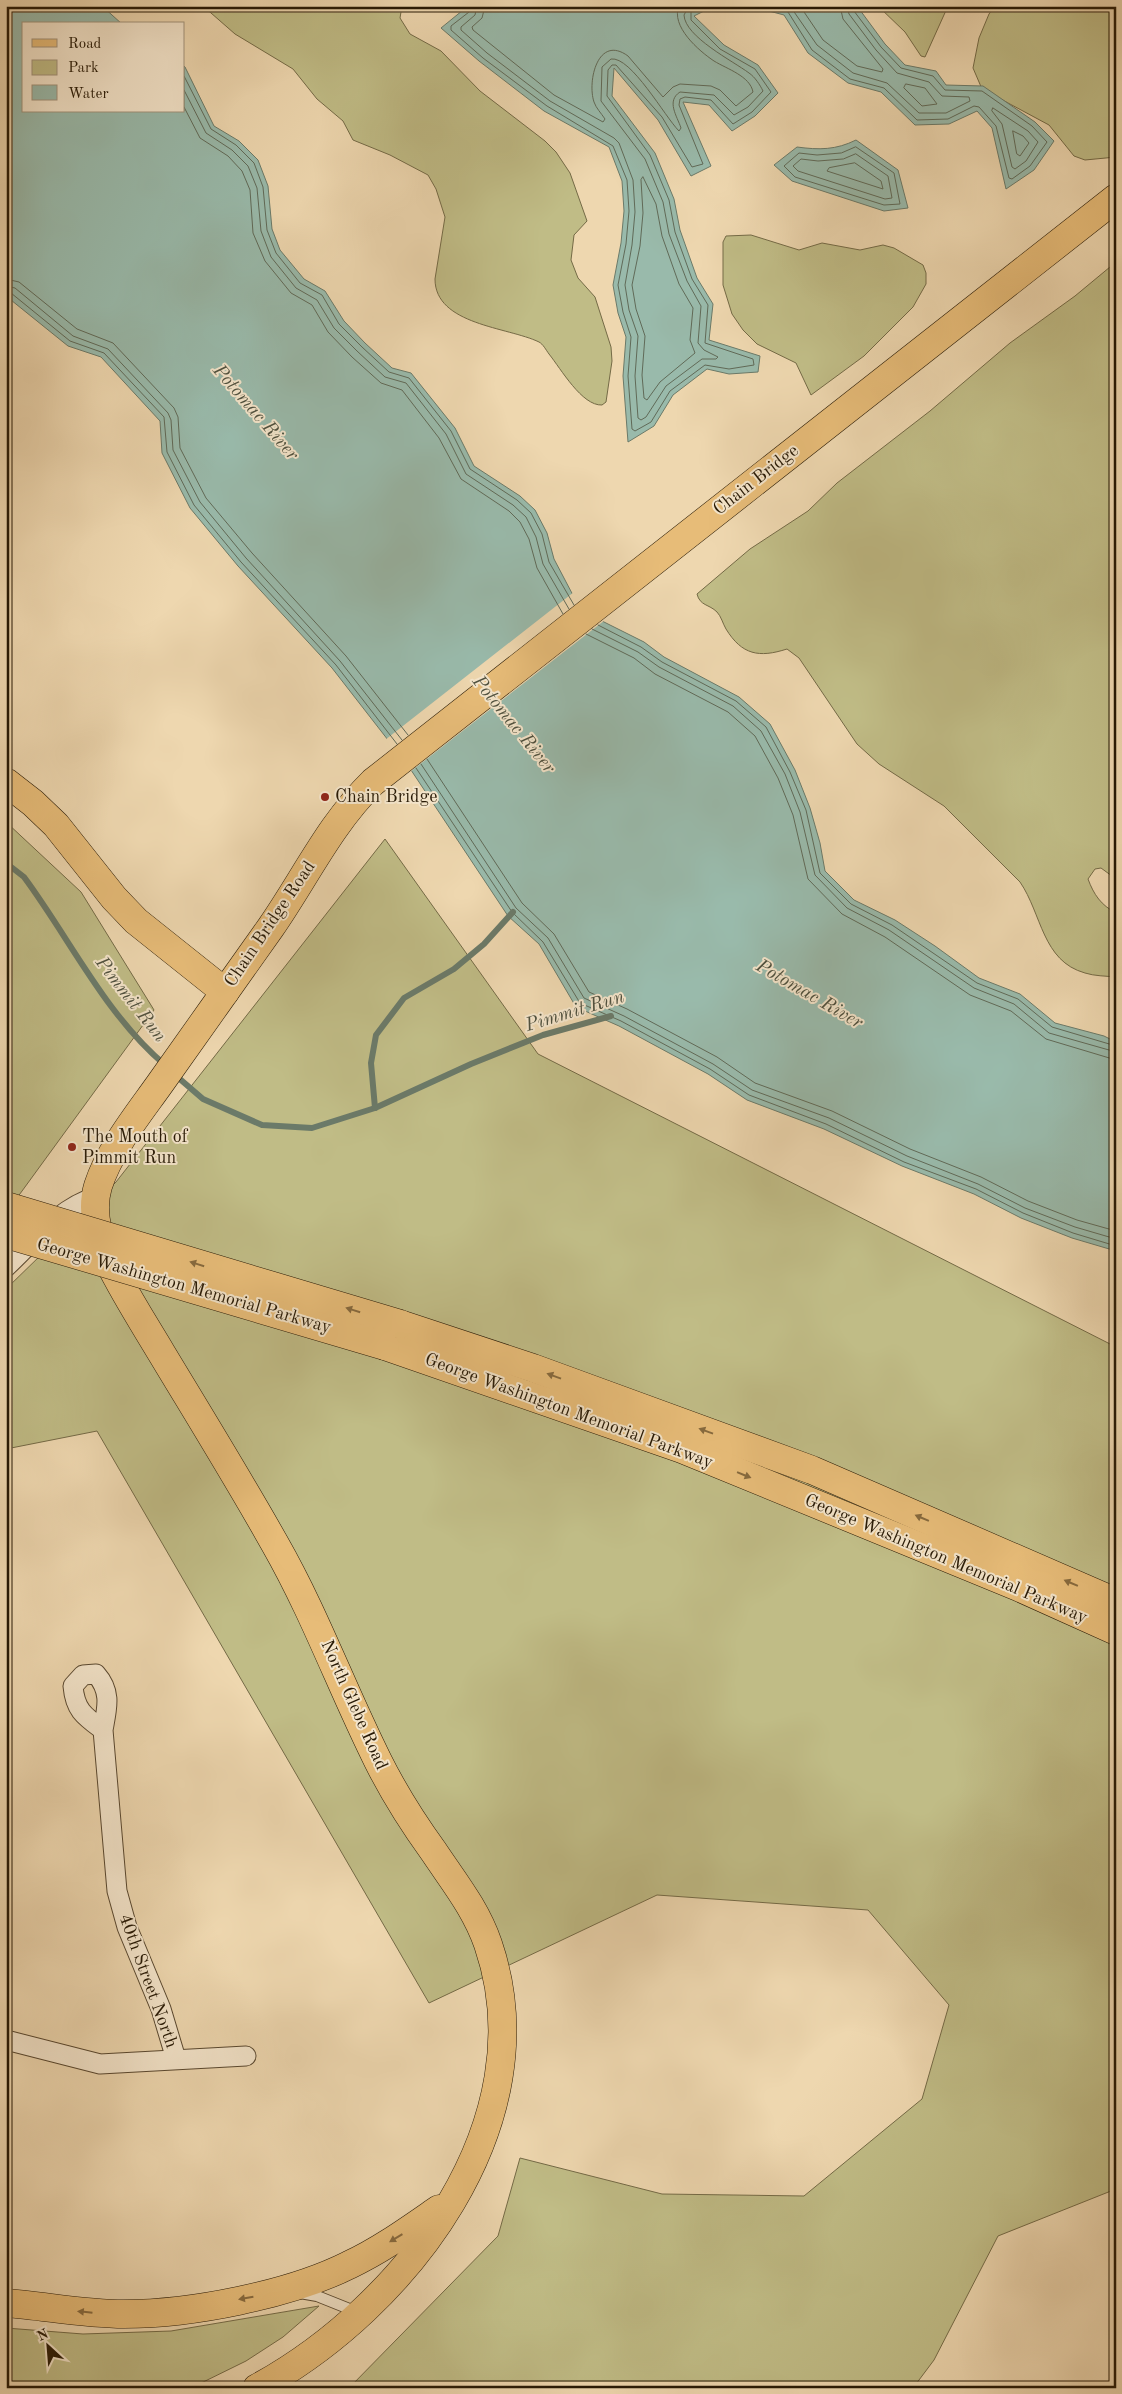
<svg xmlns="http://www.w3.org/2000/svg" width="1122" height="2394" font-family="'Old Standard TT',serif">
<rect width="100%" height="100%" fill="#eed7af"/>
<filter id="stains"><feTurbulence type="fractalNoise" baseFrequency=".004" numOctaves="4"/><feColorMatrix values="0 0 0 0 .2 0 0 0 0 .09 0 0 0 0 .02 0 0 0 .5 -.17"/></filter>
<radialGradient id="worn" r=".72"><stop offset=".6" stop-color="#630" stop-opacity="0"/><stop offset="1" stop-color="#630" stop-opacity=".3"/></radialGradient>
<g fill="#c0bc86" stroke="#746a46">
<path d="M203 6H405L401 12 400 18 410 34 441 51 480 91 545 141 556 152 570 173 587 221 574 235 571 260 578 278 595 297 611 347 612 361 606 402 602 405C582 406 561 369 549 354 546 350 543 344 539 342 508 327 435 325 435 279L445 217 436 189 428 175 390 155 353 140 343 121 317 99 293 69 235 34Z"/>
<polygon points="878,6 948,6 925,57 921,56 905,32"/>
<polygon points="995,6 1116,6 1116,157 1085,160 1074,156 1049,125 982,89 973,68 979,38 989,14"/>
<polygon points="751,235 799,250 822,243 860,250 883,245 894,248 923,265 926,273 926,284 913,307 864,356 811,395 796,363 757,344 743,330 732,314 723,285 723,242 726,236"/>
<path d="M1116 262V879L1101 868 1095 869 1088 879C1094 895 1101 905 1116 913V977C1106 976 1094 976 1085 973 1042 961 1042 914 1020 882L944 806 879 764 857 744 799 658 787 649C759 658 742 655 726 629 723 624 721 616 717 612 709 604 700 606 697 594L750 549 808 511 837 483 930 411 1010 343 1075 296Z"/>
<polygon points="6,822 81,892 154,1010 6,1213"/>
<polygon points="385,839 538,1054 1116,1347 1116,2189 998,2236 934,2360 913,2388 349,2388 498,2236 520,2158 662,2194 804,2196 922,2099 949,2005 868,1910 657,1895 429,2003 97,1431 6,1449 6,1289 116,1182"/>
<polygon points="319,2306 283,2337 246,2361 191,2388 6,2388 6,2328 83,2334 171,2331"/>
</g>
<g fill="#99baab" stroke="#6b7a69">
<polygon points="6,6 102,6 122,24 24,24 24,111 184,111 184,66 185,67 214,126 239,141 258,160 268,186 272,229 280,250 304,279 325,291 344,321 365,343 392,368 411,373 455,428 474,466 520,496 535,510 547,533 554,559 575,599 586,613 644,642 664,657 739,697 770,724 795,770 810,808 820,843 825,871 854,900 895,920 935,946 979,978 1020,994 1055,1023 1104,1036 1116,1042 1116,1251 1072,1238 1021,1218 974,1194 902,1166 824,1129 747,1100 708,1074 619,1026 576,1007 539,944 508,916 409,767 332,668 238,566 190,508 162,453 160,421 101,357 68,346 6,296"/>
<polygon points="468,6 714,6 694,16 724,45 758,65 778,93 755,116 732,131 709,105 683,102 711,166 691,176 658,120 614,68 612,96 655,153 674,199 680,230 697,278 713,304 709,340 760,356 758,372 729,374 707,369 673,395 654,426 628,442 623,376 626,337 618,313 613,285 621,243 624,211 622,181 609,147 544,111 479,61 441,28"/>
<polygon points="750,6 857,6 885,44 905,65 936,71 946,85 983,86 1035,122 1054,141 1034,170 1006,189 992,128 977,111 949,124 915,125 881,92 848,83 808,53 784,15"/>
<path d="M856 140 898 170 908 208 884 211 792 181 774 165 797 147C819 150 836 150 856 140Z"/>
</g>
<polygon fill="#eed7af" points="574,592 588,611 605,620 410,772 385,740"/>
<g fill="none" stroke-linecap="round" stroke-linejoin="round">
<g stroke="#606a58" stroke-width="1">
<polyline points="471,6 469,12 451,26 451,30 483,58 547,106 613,146 627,180 629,211 626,244 618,285 623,312 631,337 628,376 632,429 635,431 651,422 670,391 705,365 729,369 754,365 753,359 705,343 708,305 692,279 675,232 669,200 650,155 607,96 608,70 612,65 616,65 662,117 692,167 703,164 679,105 680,99 685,97 711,100 733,124 752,112 771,92 755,69 720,49 691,20 691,12 702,6"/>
<path d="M477 6 475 15 461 27V30L487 53 550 101 614 138 619 143 633 180 635 212 632 245 625 285 629 310 638 336 635 376 638 418 641 420 646 417 666 386 702 359H716L718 357 704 350 698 343 701 306 687 281 669 234 663 202 645 159 601 101 602 67 611 59C631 56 665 117 679 131L681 128C677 116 666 101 680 92L714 95 734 115 748 107 763 91C760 85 755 77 749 73 733 61 685 37 684 15L689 6"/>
<path d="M485 6 482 18 472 27 473 30 554 95 603 122 605 119C601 113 596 108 594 102 587 81 598 34 628 56L663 97 673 87 680 84 711 86 720 90 736 106 753 92C750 76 727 69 714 61 699 51 670 26 679 6"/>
<polyline points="769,6 788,12 812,50 850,79 884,88 917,120 948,119 974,106 979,107 996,126 1009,178 1012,179 1030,166 1047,142 1032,126 982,91 945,90 933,76 901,68 881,47 854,11 853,6"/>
<polyline points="790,6 817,45 853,73 887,83 919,113 946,113 970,101 969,97 942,96 929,82 897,73 876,50 849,14 847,6"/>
<polyline points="800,6 823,40 857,66 882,72 883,69 843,19 840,6"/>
<polyline points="184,76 211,129 236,145 254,163 263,187 267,230 276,253 300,283 322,295 339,324 362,347 389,372 409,378 451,431 470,469 517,500 531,513 542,534 549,562 574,605"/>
<polygon points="906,84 925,88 937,104 922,106 904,88"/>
<polyline points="184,90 206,133 232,150 248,166 257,188 261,231 271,257 296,288 317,300 334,328 357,351 385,377 406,383 446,434 466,474 513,505 526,517 536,537 543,564 569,609"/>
<polyline points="184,107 200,138 228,156 242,171 250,190 253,233 265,261 291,293 312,305 328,332 352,357 381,383 402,390 439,438 461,479 509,511 520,522 529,539 537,568 563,614"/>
<polygon points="993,108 1028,131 1038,142 1026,161 1015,169 1012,167 1002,124 992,111"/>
<polygon points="1013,131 1023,136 1029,143 1020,156 1017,154"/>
<polygon points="856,147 894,173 900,204 884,205 795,177 784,166 799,153 817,155 841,153"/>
<polygon points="856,154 888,176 892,198 885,199 798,171 793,166 801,159 818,161 843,159"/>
<polygon points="855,163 881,181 883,189 827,171 829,168"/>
<polygon points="643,177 656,204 662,236 679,284 693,308 690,340 695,353 660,382 647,400 644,398 642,375 645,336 636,309 632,285 640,246 643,213 641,180"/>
<polyline points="6,279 19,282 77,329 113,343 174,408 178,417 180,448 206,498 252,553 346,656 408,735"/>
<polyline points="6,286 15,288 73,336 108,349 168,413 171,420 173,450 200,502 246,558 340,661 402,740"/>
<polyline points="6,292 11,293 70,341 104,353 164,417 167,452 194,505 241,562 336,665 397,744"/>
<polyline points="598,625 641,647 662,662 736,701 766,727 790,772 806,810 820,873 851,904 892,925 977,983 1018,999 1052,1027 1116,1046"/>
<polyline points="592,629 638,652 659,667 733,706 761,731 785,774 800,812 815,875 847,908 889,930 974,988 1014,1004 1049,1033 1116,1052"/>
<polyline points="586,634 634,658 655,674 728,712 755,736 778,778 793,815 808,879 842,914 885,937 970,995 1011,1011 1046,1039 1116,1060"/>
<polyline points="427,759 522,903 554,934 589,992 627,1009 717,1057 755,1083 832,1111 910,1149 981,1177 1028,1201 1077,1220 1116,1231"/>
<polyline points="421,764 516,908 548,938 584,998 624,1016 713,1064 752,1090 829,1118 907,1156 978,1184 1025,1208 1075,1227 1116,1239"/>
<polyline points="416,768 512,912 543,942 580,1003 621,1021 710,1069 749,1095 826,1124 904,1162 976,1189 1023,1213 1073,1233 1116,1246"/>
</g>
<g stroke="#6b7a69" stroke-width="6">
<path d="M6 863 24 877C70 939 105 1014 165 1065"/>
<polyline points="174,1074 203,1099 262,1125 312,1128 375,1108 471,1064 543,1035 611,1016"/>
<polyline points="375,1108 371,1063 376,1035 404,998 454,969 484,944 513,912"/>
</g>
<g stroke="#594830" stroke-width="12">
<polyline id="service" points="300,2293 317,2296 357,2312"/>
</g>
<g stroke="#594830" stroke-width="21">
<g id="minor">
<path d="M6 1267C33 1242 60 1207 96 1197"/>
<path d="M103 1730C84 1716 75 1710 73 1686L83 1675 96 1674C112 1692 107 1708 103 1730L117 1891 127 1927 161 2009 176 2059"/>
<polyline points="6,2040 100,2064 246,2056"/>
</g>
</g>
<g stroke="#271905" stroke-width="29">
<g id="primary">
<polyline points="6,782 33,803 56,825 114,898 136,921 225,992"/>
<path d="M6 2303C45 2306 84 2314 124 2314 191 2314 289 2295 349 2265 381 2250 410 2229 439 2209"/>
<path d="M257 2388C406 2307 549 2122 488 1944 476 1909 454 1882 434 1852 413 1823 394 1793 378 1761 342 1689 315 1614 275 1544 239 1480 200 1417 162 1354 143 1322 122 1290 106 1256 97 1234 91 1209 98 1186 110 1149 137 1116 159 1085 196 1032 234 980 271 927 305 878 330 824 373 782L1116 198"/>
</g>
</g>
<g stroke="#271905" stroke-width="29">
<g id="motorway">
<polyline points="400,1324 533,1368 812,1470 1116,1602"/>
<polyline points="385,1346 682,1449 1016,1586 1116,1631"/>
</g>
</g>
<use href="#service" stroke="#f4e5cb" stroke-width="10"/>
<use href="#minor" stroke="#f4e5cb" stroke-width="19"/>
<use href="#primary" stroke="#e7bc78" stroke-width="28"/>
<use href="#motorway" stroke="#e7bc78" stroke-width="28"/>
<g stroke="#271905" stroke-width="29" stroke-linecap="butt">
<g id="motorway-bridge">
<polyline points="6,1206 400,1324"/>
<polyline points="6,1234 385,1346"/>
</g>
</g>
<use href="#motorway-bridge" stroke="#e7bc78" stroke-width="28"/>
</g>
<defs><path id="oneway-solid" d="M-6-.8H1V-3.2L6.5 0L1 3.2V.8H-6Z" transform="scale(1.25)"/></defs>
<g fill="#876a3e">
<use href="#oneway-solid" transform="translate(197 1264) rotate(-163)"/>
<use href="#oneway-solid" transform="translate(353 1310) rotate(-163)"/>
<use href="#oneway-solid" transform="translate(554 1376) rotate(-160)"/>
<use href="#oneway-solid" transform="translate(706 1431) rotate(-160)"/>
<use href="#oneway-solid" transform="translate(744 1475) rotate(22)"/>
<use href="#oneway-solid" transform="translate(922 1518) rotate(-157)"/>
<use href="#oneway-solid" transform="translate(1071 1583) rotate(-157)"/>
<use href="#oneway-solid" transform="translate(396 2238) rotate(149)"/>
<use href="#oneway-solid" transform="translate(246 2298) rotate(170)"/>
<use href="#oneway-solid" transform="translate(85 2312) rotate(-174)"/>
</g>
<g fill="#8f2418" stroke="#f4e5cb" stroke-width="2">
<circle cx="325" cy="797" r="5"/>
<circle cx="72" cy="1147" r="5"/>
</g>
<g text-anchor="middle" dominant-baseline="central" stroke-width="4" stroke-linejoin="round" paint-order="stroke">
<g font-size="18" fill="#271905" stroke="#f4e5cb">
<text transform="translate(756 480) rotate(-38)">Chain Bridge</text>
<text transform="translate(270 924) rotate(-56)">Chain Bridge Road</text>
<text transform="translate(184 1286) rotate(16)">George Washington Memorial Parkway</text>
<text transform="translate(569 1411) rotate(20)">George Washington Memorial Parkway</text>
<text transform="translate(946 1559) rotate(23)">George Washington Memorial Parkway</text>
<text transform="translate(354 1705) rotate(66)">North Glebe Road</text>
<text transform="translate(148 1981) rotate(70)">40th Street North</text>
</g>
<g font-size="18" fill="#271905" stroke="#f4e5cb" text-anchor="start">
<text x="335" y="797">Chain Bridge</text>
<text x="82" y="1137">The Mouth of<tspan x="82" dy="21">Pimmit Run</tspan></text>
</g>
<g font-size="19" font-style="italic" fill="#4f513f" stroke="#f4e5cb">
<text transform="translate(255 413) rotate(49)">Potomac River</text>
<text transform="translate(513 725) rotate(51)">Potomac River</text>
<text transform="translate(809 995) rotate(30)">Potomac River</text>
<text transform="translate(130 1000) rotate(52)">Pimmit Run</text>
<text transform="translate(575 1012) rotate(-17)">Pimmit Run</text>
</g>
</g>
<rect width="1122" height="2394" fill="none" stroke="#eed7af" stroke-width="25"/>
<rect x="8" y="8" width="1107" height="2379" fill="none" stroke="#271905" stroke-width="2.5"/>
<rect x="12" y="12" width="1097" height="2369" fill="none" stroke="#271905"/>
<rect x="22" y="22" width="162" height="90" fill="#f4e5cb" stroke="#a2937c"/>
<rect x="32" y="39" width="25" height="8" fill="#e7bc78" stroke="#a2937c"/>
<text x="68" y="48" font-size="15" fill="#271905">Road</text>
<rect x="32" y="60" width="25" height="15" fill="#c0bc86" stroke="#a2937c"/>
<text x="68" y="72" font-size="15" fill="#271905">Park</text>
<rect x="32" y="85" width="25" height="15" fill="#99baab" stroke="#a2937c"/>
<text x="68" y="98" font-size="15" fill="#271905">Water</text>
<g transform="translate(48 2346) rotate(334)" stroke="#f4e5cb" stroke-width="4" paint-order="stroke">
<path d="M0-4L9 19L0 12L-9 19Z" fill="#271905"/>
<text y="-8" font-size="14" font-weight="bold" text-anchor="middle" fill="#271905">N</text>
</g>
<rect width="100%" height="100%" filter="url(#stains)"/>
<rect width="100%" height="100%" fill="url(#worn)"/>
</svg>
